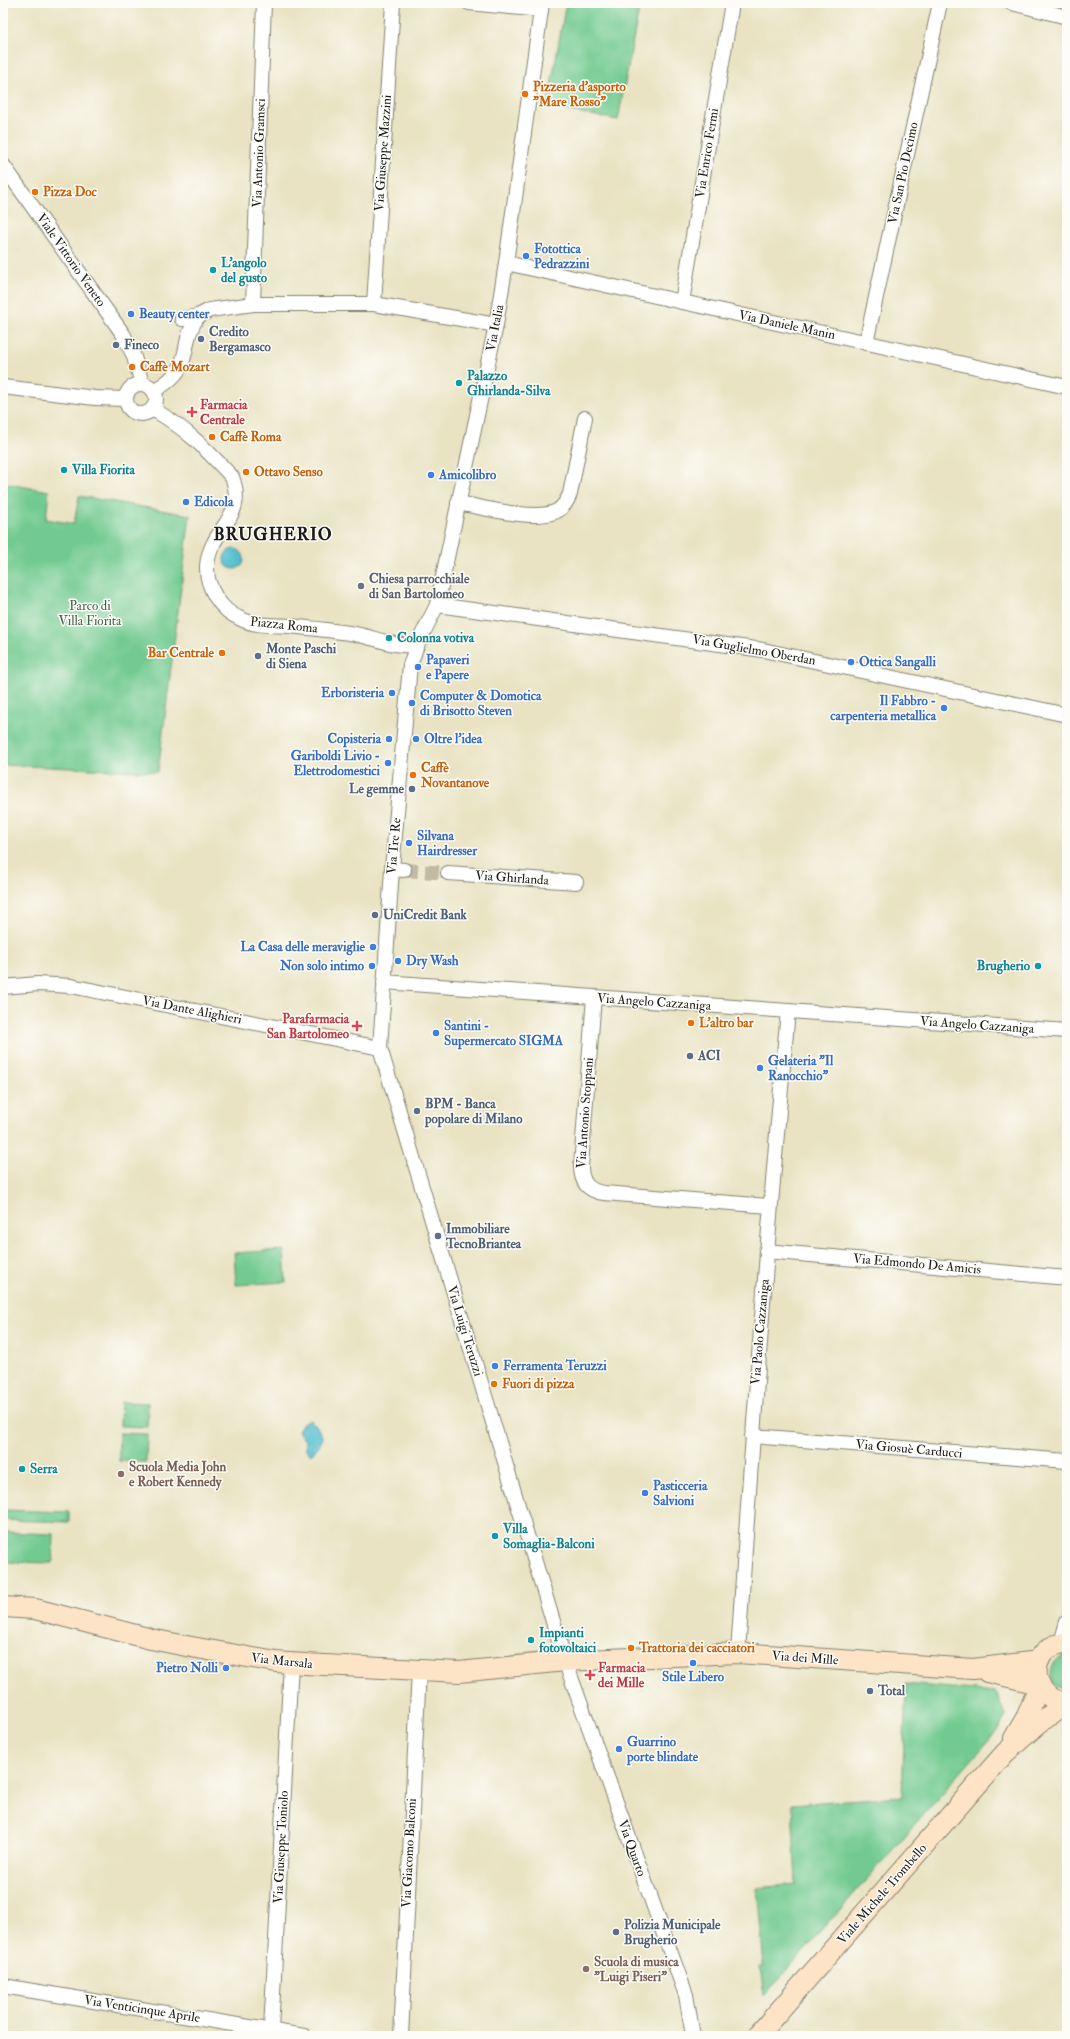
<svg xmlns="http://www.w3.org/2000/svg" width="1070" height="2039" font-family="'IM FELL Double Pica',serif">
<rect width="100%" height="100%" fill="#fdfcf7"/>
<filter id="ink" filterUnits="userSpaceOnUse"><feTurbulence type="fractalNoise" baseFrequency=".025" numOctaves="2"/><feDisplacementMap in="SourceGraphic" scale="8" xChannelSelector="R" yChannelSelector="G"/><feConvolveMatrix kernelMatrix="1 2 1 2 8 2 1 2 1" color-interpolation-filters="sRGB"/></filter>
<filter id="wash" filterUnits="userSpaceOnUse"><feTurbulence type="fractalNoise" baseFrequency=".012" numOctaves="4" result="noise"/><feDisplacementMap in="SourceGraphic" scale="16" xChannelSelector="R" yChannelSelector="G"/><feGaussianBlur stdDeviation="0.9" result="paint"/><feColorMatrix in="noise" values="0 0 0 0 0 0 0 0 0 0 0 0 0 0 0 0 0 1.4 0 .05"/><feComposite in="paint" operator="in"/></filter>
<g filter="url(#wash)">
<rect width="100%" height="100%" fill="#e9e3c3"/>
<g fill="#72ca90" stroke="#477356">
<polygon points="566,3 640,3 618,120 547,107"/>
<polygon points="3,483 49,491 46,519 74,524 79,496 190,515 158,772 3,765"/>
<polygon points="284,1250 286,1282 236,1285 234,1253"/>
<polygon points="121,1402 148,1403 147,1427 120,1426"/>
<polygon points="119,1433 147,1434 146,1462 119,1461"/>
<polygon points="3,1510 69,1512 69,1522 3,1520"/>
<polygon points="3,1532 54,1534 53,1563 3,1562"/>
<path d="M1063 1655H1067V1690C1046 1688 1047 1664 1063 1655Z"/>
<polygon points="906,1684 995,1692 1006,1716 998,1730 764,1996 760,1966 764,1966 757,1888 796,1884 792,1804 902,1796"/>
</g>
<g fill="#53bfce" stroke="#386e75">
<circle cx="234" cy="559" r="10"/>
<polygon points="310,1420 316,1425 323,1438 320,1444 311,1455 306,1450 306,1442 298,1431 305,1421"/>
</g>
</g>
<g filter="url(#ink)">
<g fill="none" stroke-linecap="round" stroke-linejoin="round">
<polyline stroke="#c0bba2" stroke-width="14" stroke-dasharray="14 7" stroke-linecap="butt" points="404,870 448,873"/>
<g stroke="#828070" stroke-width="16">
<g id="street">
<polyline points="469,3 541,10"/>
<polyline points="542,3 506,263 496,325 437,605 417,645 410,665 392,869 380,1048 565,1661 686,1995 693,2036"/>
<polyline points="1012,3 1067,17"/>
<polyline points="3,165 123,334 133,354 142,383"/>
<polyline points="506,263 1067,387"/>
<polyline points="682,302 732,3"/>
<polyline points="253,304 264,3"/>
<polyline points="374,304 393,3"/>
<polyline points="182,319 198,316 210,310 253,304 374,304 496,325"/>
<polyline points="866,343 940,3"/>
<circle cx="141" cy="399" r="15"/>
<polyline points="3,387 95,398 126,399"/>
<path d="M155 390C197 366 177 347 198 316"/>
<path d="M152 409C184 426 208 451 232 477 248 519 210 527 207 566 206 588 221 611 241 619 255 626 273 625 289 626 309 628 329 630 349 633 373 636 392 648 417 645"/>
<path d="M458 503C481 507 536 522 557 511 564 507 567 501 570 494L585 418"/>
<polyline points="437,605 763,650 1067,715"/>
<polyline points="392,869 404,870"/>
<polyline points="448,873 576,882"/>
<polyline points="384,982 1067,1031"/>
<polyline points="3,987 38,984 71,986 380,1048"/>
<path d="M594 997 581 1166C581 1182 588 1191 604 1193L770 1206"/>
<polyline points="766,1251 1067,1278"/>
<polyline points="752,1436 1067,1461"/>
<polyline points="1061,1643 1067,1622"/>
<path d="M738 1653C752 1439 768 1225 788 1011"/>
<polyline points="3,1986 304,2036"/>
<polyline points="271,2030 291,1663"/>
<polyline points="401,2036 419,1670"/>
</g>
</g>
<g stroke="#828070" stroke-width="22">
<g id="secondary">
<polyline points="3,1607 35,1609 151,1639 186,1646 276,1662 305,1664 459,1672 565,1661 738,1653 973,1669 1039,1661"/>
<path d="M1067 1643C1027 1644 1026 1698 1067 1703"/>
<polyline points="987,1672 1039,1684"/>
<polyline points="1014,1738 1027,1716 1039,1686"/>
<polyline points="757,2036 1005,1753 1039,1723 1067,1703"/>
</g>
</g>
<use href="#street" stroke="#fff" stroke-width="14"/>
<use href="#secondary" stroke="#fee4c6" stroke-width="20"/>
</g>
</g>
<g fill="#e8710a" stroke="#fdfcf7" stroke-width="1.5">
<circle cx="525" cy="94" r="4"/>
<circle cx="35" cy="192" r="4"/>
<circle cx="132" cy="367" r="4"/>
<circle cx="212" cy="437" r="4"/>
<circle cx="246" cy="472" r="4"/>
<circle cx="222" cy="653" r="4"/>
<circle cx="413" cy="775" r="4"/>
<circle cx="691" cy="1023" r="4"/>
<circle cx="494" cy="1384" r="4"/>
<circle cx="631" cy="1648" r="4"/>
</g>
<g fill="#3f7fe0" stroke="#fdfcf7" stroke-width="1.5">
<circle cx="526" cy="256" r="4"/>
<circle cx="131" cy="314" r="4"/>
<circle cx="431" cy="475" r="4"/>
<circle cx="186" cy="502" r="4"/>
<circle cx="851" cy="662" r="4"/>
<circle cx="418" cy="667" r="4"/>
<circle cx="392" cy="693" r="4"/>
<circle cx="412" cy="703" r="4"/>
<circle cx="944" cy="708" r="4"/>
<circle cx="389" cy="739" r="4"/>
<circle cx="416" cy="739" r="4"/>
<circle cx="388" cy="763" r="4"/>
<circle cx="409" cy="843" r="4"/>
<circle cx="373" cy="947" r="4"/>
<circle cx="398" cy="961" r="4"/>
<circle cx="372" cy="966" r="4"/>
<circle cx="436" cy="1033" r="4"/>
<circle cx="760" cy="1068" r="4"/>
<circle cx="495" cy="1366" r="4"/>
<circle cx="645" cy="1493" r="4"/>
<circle cx="693" cy="1663" r="4"/>
<circle cx="226" cy="1668" r="4"/>
<circle cx="619" cy="1749" r="4"/>
</g>
<g fill="#0f9aa8" stroke="#fdfcf7" stroke-width="1.5">
<circle cx="213" cy="270" r="4"/>
<circle cx="459" cy="383" r="4"/>
<circle cx="64" cy="470" r="4"/>
<circle cx="389" cy="638" r="4"/>
<circle cx="1038" cy="966" r="4"/>
<circle cx="22" cy="1469" r="4"/>
<circle cx="495" cy="1536" r="4"/>
<circle cx="531" cy="1640" r="4"/>
</g>
<g fill="#5c6f8a" stroke="#fdfcf7" stroke-width="1.5">
<circle cx="201" cy="339" r="4"/>
<circle cx="116" cy="345" r="4"/>
<circle cx="258" cy="656" r="4"/>
<circle cx="412" cy="789" r="4"/>
<circle cx="375" cy="915" r="4"/>
<circle cx="690" cy="1056" r="4"/>
<circle cx="417" cy="1111" r="4"/>
<circle cx="438" cy="1236" r="4"/>
<circle cx="870" cy="1691" r="4"/>
<circle cx="616" cy="1932" r="4"/>
</g>
<g fill="#e0444e" stroke="#fdfcf7" stroke-width="1.5">
<path d="M190 406h4v4h4v4h-4v4h-4v-4h-4v-4h4z"/>
<path d="M355 1020h4v4h4v4h-4v4h-4v-4h-4v-4h4z"/>
<path d="M588 1669h4v4h4v4h-4v4h-4v-4h-4v-4h4z"/>
</g>
<circle fill="#6b7280" stroke="#fdfcf7" stroke-width="1.5" cx="361" cy="586" r="4"/>
<g fill="#8d6e63" stroke="#fdfcf7" stroke-width="1.5">
<circle cx="121" cy="1474" r="4"/>
<circle cx="586" cy="1969" r="4"/>
</g>
<g text-anchor="middle" dominant-baseline="central" stroke-width="3" stroke-linejoin="round" paint-order="stroke">
<g font-size="13" font-weight="bold" fill="#c56008" stroke="#fdfcf7" text-anchor="start">
<text x="533" y="87">Pizzeria d'asporto<tspan x="533" dy="15">"Mare Rosso"</tspan></text>
<text x="43" y="192">Pizza Doc</text>
<text x="140" y="367">Caffè Mozart</text>
<text x="220" y="437">Caffè Roma</text>
<text x="254" y="472">Ottavo Senso</text>
<text x="214" y="653" text-anchor="end">Bar Centrale</text>
<text x="421" y="768">Caffè<tspan x="421" dy="15">Novantanove</tspan></text>
<text x="699" y="1023">L'altro bar</text>
<text x="502" y="1384">Fuori di pizza</text>
<text x="639" y="1648">Trattoria dei cacciatori</text>
</g>
<g font-size="13" fill="#1c1c1c" stroke="#fdfcf7">
<text transform="translate(259 153) rotate(-88)">Via Antonio Gramsci</text>
<text transform="translate(383 153) rotate(-86)">Via Giuseppe Mazzini</text>
<text transform="translate(707 153) rotate(-81)">Via Enrico Fermi</text>
<text transform="translate(903 173) rotate(-78)">Via San Pio Decimo</text>
<text transform="translate(71 260) rotate(55)">Viale Vittorio Veneto</text>
<text transform="translate(787 325) rotate(12)">Via Daniele Manin</text>
<text transform="translate(495 328) rotate(-79)">Via Italia</text>
<text transform="translate(284 625) rotate(6)">Piazza Roma</text>
<text transform="translate(754 650) rotate(10)">Via Guglielmo Oberdan</text>
<text transform="translate(394 846) rotate(-85)">Via Tre Re</text>
<text transform="translate(512 878) rotate(4)">Via Ghirlanda</text>
<text transform="translate(654 1002) rotate(4)">Via Angelo Cazzaniga</text>
<text transform="translate(192 1010) rotate(11)">Via Dante Alighieri</text>
<text transform="translate(977 1025) rotate(4)">Via Angelo Cazzaniga</text>
<text transform="translate(585 1113) rotate(-86)">Via Antonio Stoppani</text>
<text transform="translate(917 1264) rotate(5)">Via Edmondo De Amicis</text>
<text transform="translate(465 1331) rotate(73)">Via Luigi Teruzzi</text>
<text transform="translate(760 1332) rotate(-85)">Via Paolo Cazzaniga</text>
<text transform="translate(909 1449) rotate(5)">Via Giosuè Carducci</text>
<text transform="translate(805 1658) rotate(4)">Via dei Mille</text>
<text transform="translate(282 1661) rotate(6)">Via Marsala</text>
<text transform="translate(281 1847) rotate(-87)">Via Giuseppe Toniolo</text>
<text transform="translate(632 1848) rotate(70)">Via Quarto</text>
<text transform="translate(409 1853) rotate(-87)">Via Giacomo Balconi</text>
<text transform="translate(882 1894) rotate(-49)">Viale Michele Trombello</text>
<text transform="translate(142 2009) rotate(9)">Via Venticinque Aprile</text>
</g>
<g font-size="13" font-weight="bold" fill="#366cbe" stroke="#fdfcf7" text-anchor="start">
<text x="534" y="249">Fotottica<tspan x="534" dy="15">Pedrazzini</tspan></text>
<text x="139" y="314">Beauty center</text>
<text x="439" y="475">Amicolibro</text>
<text x="194" y="502">Edicola</text>
<text x="426" y="660">Papaveri<tspan x="426" dy="15">e Papere</tspan></text>
<text x="859" y="662">Ottica Sangalli</text>
<text x="384" y="693" text-anchor="end">Erboristeria</text>
<text x="420" y="696">Computer &amp; Domotica<tspan x="420" dy="15">di Brisotto Steven</tspan></text>
<text x="936" y="701" text-anchor="end">Il Fabbro -<tspan x="936" dy="15">carpenteria metallica</tspan></text>
<text x="381" y="739" text-anchor="end">Copisteria</text>
<text x="424" y="739">Oltre l'idea</text>
<text x="380" y="756" text-anchor="end">Gariboldi Livio -<tspan x="380" dy="15">Elettrodomestici</tspan></text>
<text x="417" y="836">Silvana<tspan x="417" dy="15">Hairdresser</tspan></text>
<text x="365" y="947" text-anchor="end">La Casa delle meraviglie</text>
<text x="406" y="961">Dry Wash</text>
<text x="364" y="966" text-anchor="end">Non solo intimo</text>
<text x="444" y="1026">Santini -<tspan x="444" dy="15">Supermercato SIGMA</tspan></text>
<text x="768" y="1061">Gelateria "Il<tspan x="768" dy="15">Ranocchio"</tspan></text>
<text x="503" y="1366">Ferramenta Teruzzi</text>
<text x="653" y="1486">Pasticceria<tspan x="653" dy="15">Salvioni</tspan></text>
<text x="218" y="1668" text-anchor="end">Pietro Nolli</text>
<text x="693" y="1677" text-anchor="middle">Stile Libero</text>
<text x="627" y="1742">Guarrino<tspan x="627" dy="15">porte blindate</tspan></text>
</g>
<g font-size="13" font-weight="bold" fill="#0d838f" stroke="#fdfcf7" text-anchor="start">
<text x="221" y="263">L'angolo<tspan x="221" dy="15">del gusto</tspan></text>
<text x="467" y="376">Palazzo<tspan x="467" dy="15">Ghirlanda-Silva</tspan></text>
<text x="72" y="470">Villa Fiorita</text>
<text x="397" y="638">Colonna votiva</text>
<text x="1030" y="966" text-anchor="end">Brugherio</text>
<text x="30" y="1469">Serra</text>
<text x="503" y="1529">Villa<tspan x="503" dy="15">Somaglia-Balconi</tspan></text>
<text x="539" y="1633">Impianti<tspan x="539" dy="15">fotovoltaici</tspan></text>
</g>
<g font-size="13" font-weight="bold" fill="#4e5e75" stroke="#fdfcf7" text-anchor="start">
<text x="209" y="332">Credito<tspan x="209" dy="15">Bergamasco</tspan></text>
<text x="124" y="345">Fineco</text>
<text x="266" y="649">Monte Paschi<tspan x="266" dy="15">di Siena</tspan></text>
<text x="404" y="789" text-anchor="end">Le gemme</text>
<text x="383" y="915">UniCredit Bank</text>
<text x="698" y="1056">ACI</text>
<text x="425" y="1104">BPM - Banca<tspan x="425" dy="15">popolare di Milano</tspan></text>
<text x="446" y="1229">Immobiliare<tspan x="446" dy="15">TecnoBriantea</tspan></text>
<text x="878" y="1691">Total</text>
<text x="624" y="1925">Polizia Municipale<tspan x="624" dy="15">Brugherio</tspan></text>
</g>
<g font-size="13" font-weight="bold" fill="#be3a42" stroke="#fdfcf7" text-anchor="start">
<text x="200" y="405">Farmacia<tspan x="200" dy="15">Centrale</tspan></text>
<text x="349" y="1019" text-anchor="end">Parafarmacia<tspan x="349" dy="15">San Bartolomeo</tspan></text>
<text x="598" y="1668">Farmacia<tspan x="598" dy="15">dei Mille</tspan></text>
</g>
<g font-size="13" font-weight="bold" fill="#5b616d" stroke="#fdfcf7" text-anchor="start">
<text x="369" y="579">Chiesa parrocchiale<tspan x="369" dy="15">di San Bartolomeo</tspan></text>
</g>
<g font-size="13" fill="#3e624a" stroke="#fdfcf7">
<text x="90" y="606">Parco di<tspan x="90" dy="15">Villa Fiorita</tspan></text>
</g>
<g font-size="13" font-weight="bold" fill="#785e54" stroke="#fdfcf7" text-anchor="start">
<text x="129" y="1467">Scuola Media John<tspan x="129" dy="15">e Robert Kennedy</tspan></text>
<text x="594" y="1962">Scuola di musica<tspan x="594" dy="15">"Luigi Piseri"</tspan></text>
</g>
<g font-size="17" font-weight="bold" letter-spacing="1" fill="#1c1c1c" stroke="#fdfcf7">
<text x="273" y="534">BRUGHERIO</text>
</g>
</g>
<rect width="1070" height="2039" fill="none" stroke="#fdfcf7" stroke-width="16"/>
</svg>
